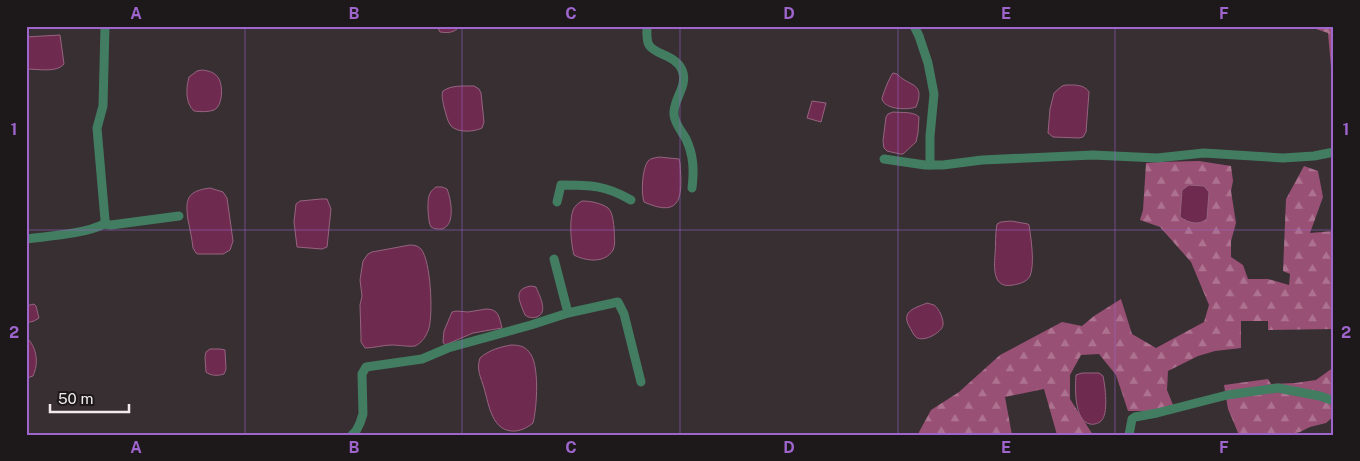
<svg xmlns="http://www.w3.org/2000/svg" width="1360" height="461" font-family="'Public Sans',sans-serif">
<defs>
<pattern id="forest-firs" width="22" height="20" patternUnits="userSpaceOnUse" patternTransform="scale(1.25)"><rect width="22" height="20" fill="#995075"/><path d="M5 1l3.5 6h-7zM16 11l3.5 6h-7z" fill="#ad7290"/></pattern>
</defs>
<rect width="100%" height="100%" fill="#382f33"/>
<g fill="url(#forest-firs)">
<polygon points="1307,26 1334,26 1334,87 1332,78 1328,33"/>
<polygon points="1199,161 1231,166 1233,181 1231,191 1236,223 1231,241 1231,257 1243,265 1248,279 1268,279 1289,285 1290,274 1283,271 1286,199 1304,166 1318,171 1323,197 1310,233 1334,231 1334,329 1268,330 1268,321 1241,321 1241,348 1215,351 1198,356 1168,371 1167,390 1173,405 1150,411 1128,411 1116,375 1099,354 1081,355 1070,375 1070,399 1093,435 1057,435 1044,389 1005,397 1012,435 919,435 919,432 931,410 959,392 1000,355 1062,322 1082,326 1094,316 1121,299 1132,334 1156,348 1204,322 1209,305 1191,262 1160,227 1140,220 1143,210 1146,163 1159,162"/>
<polygon points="1334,367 1334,416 1326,423 1310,427 1300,432 1287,435 1239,435 1228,409 1224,385 1268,379 1271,384 1295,383 1316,380"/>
</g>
<g fill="#6f2a50" stroke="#96647f">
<path d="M437 26H457V29C452 33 447 33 440 32Z"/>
<path d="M60 35 64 64C57 73 38 69 26 69V37Z"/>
<path d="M202 70C209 71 215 72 219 79 223 86 223 106 214 110 209 112 200 112 194 111 185 103 186 88 189 77L197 71Z"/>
<path d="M893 73 897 74C909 87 926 82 916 107 908 110 885 110 882 99 882 96 890 76 893 73Z"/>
<path d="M1066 85C1074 85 1084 84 1089 92L1086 132 1083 137 1079 138 1053 137 1048 133 1050 109 1054 93 1062 86Z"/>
<path d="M474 86 479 89 481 93 484 122 482 128C474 132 458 133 451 126 447 121 446 113 444 107 443 101 441 96 443 91 451 85 464 86 474 86Z"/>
<polygon points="812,101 826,103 821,122 807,118"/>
<path d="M893 112C901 113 913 111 919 117L918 133 916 142 903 154H900L887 151 884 148 883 141 886 117 888 114Z"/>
<path d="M659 157 679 159 680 163C682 193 684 220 644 202 641 193 642 169 648 161 651 158 655 158 659 157Z"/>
<path d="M1189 185 1204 186 1209 192 1207 219C1198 226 1189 223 1180 217L1182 190Z"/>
<path d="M436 187H442L447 189C451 199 456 225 442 229 439 229 434 229 431 227 428 223 427 201 429 196 430 192 433 189 436 187Z"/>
<path d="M210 188 223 192 227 198 233 241 230 250 223 254H198L196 253 193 248C192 239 190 229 188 220 185 199 187 191 210 188Z"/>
<polygon points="321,199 327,199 331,209 327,247 322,249 297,247 294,222 296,204 300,201"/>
<path d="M582 201C590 201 601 203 608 208 613 213 613 221 614 227 614 234 616 244 613 250 605 264 585 261 574 255 571 244 569 221 573 210 575 206 578 203 582 201Z"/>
<path d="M1011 221 1028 224 1029 225C1031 238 1035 264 1030 276 1027 282 1019 284 1013 285 993 289 994 269 995 255 996 245 995 234 997 224L1001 222Z"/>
<path d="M410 245C415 245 418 246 421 249 431 261 433 313 429 328 427 335 422 343 415 346 410 347 398 345 392 345 383 345 374 348 365 348L361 342V337L360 305 362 296 360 280 363 261 368 254 372 252Z"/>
<path d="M531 286 536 287C539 295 549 312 537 317 532 318 529 318 525 315 520 302 512 289 531 286Z"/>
<path d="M927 303C929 304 932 304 934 305 939 308 944 320 943 325 942 333 921 344 915 336 913 334 911 329 909 326 901 311 915 308 927 303Z"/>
<polygon points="34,304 36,306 39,318 34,321 26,323 26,306"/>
<path d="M486 309C499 309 499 317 502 328L473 333 445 345 443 342 444 331 452 312 456 311 468 312Z"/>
<path d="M26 337C37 347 39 363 33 376L27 378Z"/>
<path d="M511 345C518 345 525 346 529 352 540 363 537 408 533 423 528 427 523 430 516 431 492 433 489 405 484 388 481 377 476 370 480 358 489 350 500 347 511 345Z"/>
<path d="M210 349H220L225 350 226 369 224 374C218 376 211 376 206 372L205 357 206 352Z"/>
<path d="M1082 373H1099L1103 376C1105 385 1109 414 1101 421 1099 423 1094 425 1090 424 1074 421 1075 387 1076 375Z"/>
</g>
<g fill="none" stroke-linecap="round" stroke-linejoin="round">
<g stroke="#427c61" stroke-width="9">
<path d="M647 26C647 32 646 40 649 45 655 55 676 55 682 70 689 86 672 100 674 115 675 124 682 132 686 139 694 156 694 171 692 188"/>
<polyline points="914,26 919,36 928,63 934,94 930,136 930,165"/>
<polyline points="884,159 925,165 943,165 982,160 1093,155 1157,158 1204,153 1283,158 1314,156 1334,152"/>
<path d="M557 202 561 185C590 185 605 185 631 200"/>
<polyline points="104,224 111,225 179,216"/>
<path d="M26 239C48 236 85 234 104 224L105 220 97 128 103 106 105 26"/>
<polyline points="554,259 568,313"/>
<polyline points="352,435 356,431 360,423 363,414 362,374 366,367 422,359 448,348 531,325 568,313 618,302 624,314 641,382"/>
<polyline points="1129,435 1132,419 1135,417 1157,413 1227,395 1278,388 1320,396 1334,401"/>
</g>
</g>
<path fill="none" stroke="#9e65cd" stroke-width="1" stroke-opacity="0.55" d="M245 26V435M462 26V435M680 26V435M898 26V435M1115 26V435M26 230H1334"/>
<rect width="1360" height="461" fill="none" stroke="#1d181a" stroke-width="55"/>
<path d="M50 404v8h79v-8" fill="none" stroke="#f1ebee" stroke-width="2.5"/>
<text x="58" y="404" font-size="15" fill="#f1ebee" stroke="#1d181a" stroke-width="4" paint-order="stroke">50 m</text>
<rect x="28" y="28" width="1304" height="406" fill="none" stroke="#9e65cd" stroke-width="2"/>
<g font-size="16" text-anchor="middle" font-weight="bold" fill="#9e65cd">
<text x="136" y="19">A</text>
<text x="354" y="19">B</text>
<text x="571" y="19">C</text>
<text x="789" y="19">D</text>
<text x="1006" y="19">E</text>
<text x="1224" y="19">F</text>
<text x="14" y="135">1</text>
<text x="1346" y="135">1</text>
<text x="14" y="338">2</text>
<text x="1346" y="338">2</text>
<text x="136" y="453">A</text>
<text x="354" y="453">B</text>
<text x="571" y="453">C</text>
<text x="789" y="453">D</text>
<text x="1006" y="453">E</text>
<text x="1224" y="453">F</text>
</g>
</svg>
